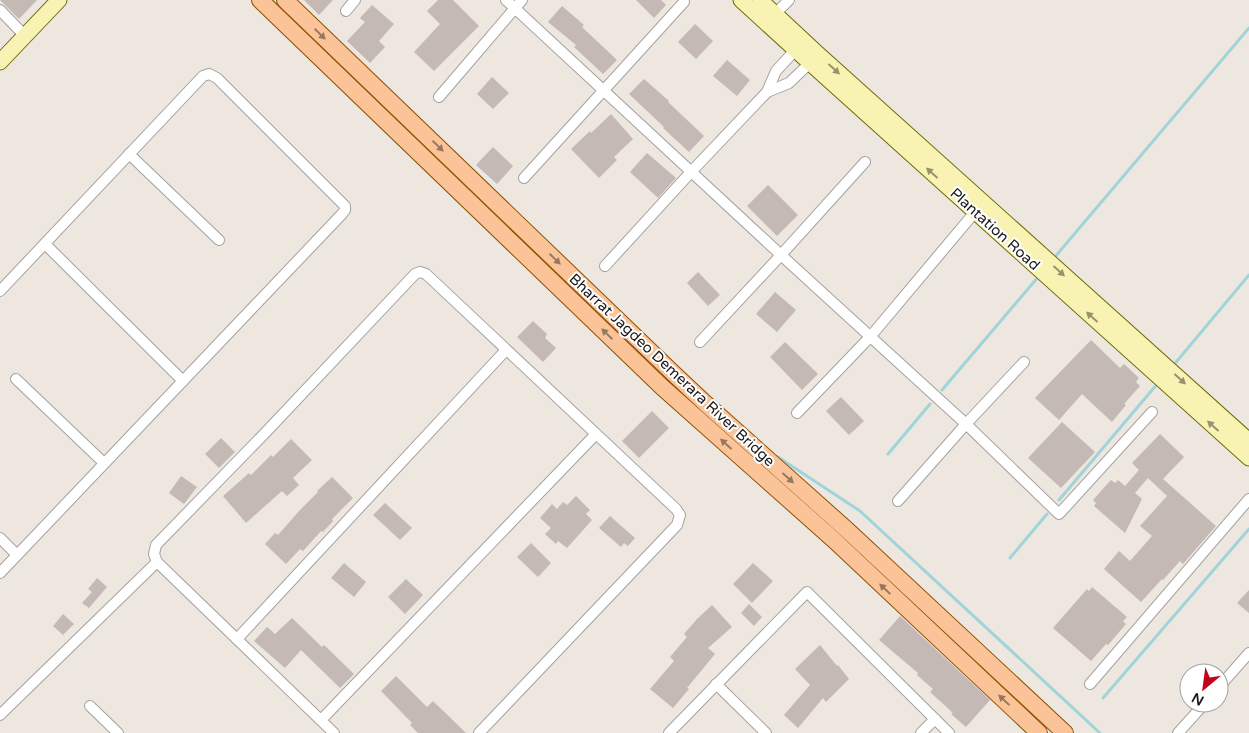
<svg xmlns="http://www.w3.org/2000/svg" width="1249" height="733" font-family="'Varela Round',sans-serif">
<rect width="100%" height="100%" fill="#ede7e0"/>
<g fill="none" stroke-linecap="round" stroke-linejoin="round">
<g stroke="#a1d4da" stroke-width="3">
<polyline points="272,0 510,228"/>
<polyline points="1054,258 1249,28"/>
<polyline points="1172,367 1249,275"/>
<polyline points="942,390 1039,276"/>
<polyline points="888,454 930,404"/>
<polyline points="778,457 860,511 1100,733"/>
<polyline points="1059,500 1158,383"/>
<polyline points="1010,558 1047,514"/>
<polyline points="1103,698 1249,529"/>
</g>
</g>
<g fill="#c4b9b4">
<polygon points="0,0 37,0 19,19"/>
<polygon points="304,0 333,0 319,15"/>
<polygon points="438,0 453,0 479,26 434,71 414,52 440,24 427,11"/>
<polygon points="636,0 661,0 666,5 654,18"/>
<polygon points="372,5 394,24 379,41 385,47 370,63 347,41 365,22 360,18"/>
<polygon points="562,6 584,25 582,27 617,60 603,74 574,47 576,45 548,22"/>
<polygon points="695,24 713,41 696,59 678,42"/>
<polygon points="727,60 750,80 737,96 713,76"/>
<polygon points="492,77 509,93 493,109 477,94"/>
<polygon points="644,79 669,101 668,102 704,136 689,152 663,128 664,127 629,94"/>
<polygon points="611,114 633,139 614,157 617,160 599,178 571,149 590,131 591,133"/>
<polygon points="493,147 513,166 497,184 476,165"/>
<polygon points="647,153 676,178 658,198 630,172"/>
<polygon points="768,185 798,215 777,236 747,206"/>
<polygon points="698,272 720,295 708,306 687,283"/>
<polygon points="775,292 796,310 777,332 756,314"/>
<polygon points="533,321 547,334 545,338 556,348 543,362 517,337"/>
<polygon points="1091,340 1120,368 1124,364 1139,378 1136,382 1140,386 1124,404 1126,405 1112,422 1082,394 1059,420 1035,398"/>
<polygon points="785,342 818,374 802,390 770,357"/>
<polygon points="841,397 864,421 849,435 826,411"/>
<polygon points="652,411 669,428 639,458 622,441"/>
<polygon points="1062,422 1095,452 1061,488 1028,458"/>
<polygon points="1160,434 1184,457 1163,479 1216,526 1183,564 1180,561 1163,580 1162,579 1141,602 1104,569 1119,551 1130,561 1152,536 1140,526 1167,496 1148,478 1135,493 1142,499 1125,533 1094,506 1096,503 1093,500 1111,480 1115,483 1118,480 1125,486 1139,470 1132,463"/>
<polygon points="221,438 235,452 219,468 205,454"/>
<polygon points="291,439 312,460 293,478 299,485 287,496 282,491 246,523 223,496 249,473 251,475 271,455 273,457"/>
<polygon points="181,476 197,487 184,504 169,493"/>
<polygon points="332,477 353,498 332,519 333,521 323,532 321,531 303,551 300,549 286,564 265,544 275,533 278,535 300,510 318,492 317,491"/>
<polygon points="576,496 590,510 586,514 592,520 567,548 558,541 556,544 545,534 551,528 540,518 552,504 557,509 563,502 567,505"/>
<polygon points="385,503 412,528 400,540 373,515"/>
<polygon points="610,516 635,538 628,546 624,543 621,547 599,528"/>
<polygon points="531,543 551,563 538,577 517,557"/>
<polygon points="344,563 366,582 354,597 331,578"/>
<polygon points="753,563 773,581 752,603 733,584"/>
<polygon points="97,578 107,587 89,608 82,603 92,592 88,589"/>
<polygon points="406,579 423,595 405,614 388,597"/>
<polygon points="1092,587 1127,617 1123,621 1126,624 1108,645 1106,644 1091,661 1053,628 1087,589 1089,591"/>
<polygon points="1249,590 1249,613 1237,603"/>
<polygon points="749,604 762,617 754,626 741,613"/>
<polygon points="712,605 732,627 708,648 715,654 687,688 689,689 673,708 650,689 674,661 670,657 687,637 684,634 697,619"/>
<polygon points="63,614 74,624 63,635 53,626"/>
<polygon points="900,616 990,700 966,727 951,714 953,713 930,692 933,689 917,675 918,673 879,640"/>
<polygon points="292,618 322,647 324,645 354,674 340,688 301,650 285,668 254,641 267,627 275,634"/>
<polygon points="820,645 837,666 838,665 849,679 826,702 823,698 798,728 784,715 810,685 795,669"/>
<polygon points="396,676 427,707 433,701 466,733 418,733 410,725 412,723 381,691"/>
</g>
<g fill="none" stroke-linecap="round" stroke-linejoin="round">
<g stroke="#a2a2a2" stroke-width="12">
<g id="street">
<polyline points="506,0 781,255 966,424 1059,514 1152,412"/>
<polyline points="0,10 25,36"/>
<polyline points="346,11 355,0"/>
<polyline points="772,17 789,0"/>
<polyline points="767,92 789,83 813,60"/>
<polyline points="439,97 522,0"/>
<polyline points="129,154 219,240"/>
<polyline points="524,178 684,2"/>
<polyline points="45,244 183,381"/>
<polyline points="605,266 691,172 767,92 776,71 799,46"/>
<polyline points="0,291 203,76 209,74 217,78 345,206 345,210 342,214 0,573"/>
<polyline points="700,342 781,255 865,162"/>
<polyline points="16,379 104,463"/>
<polyline points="797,413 870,337 975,212"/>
<polyline points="898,501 966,424 1024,362"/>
<polyline points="0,538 17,555"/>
<polyline points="237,639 506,350"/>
<polyline points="716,684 766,733"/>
<polyline points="1090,684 1249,499"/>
<polyline points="1219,687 1249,653"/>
<polyline points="90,706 118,733"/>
<polyline points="0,715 157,562"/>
<polyline points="321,720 596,434"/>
<polyline points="334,733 157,562 154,554 156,545 266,432 415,274 420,272 426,274 676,509 680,515 677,525 479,733"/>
<polyline points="669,733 807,592 949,733"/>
<polyline points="921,733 935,719"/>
<polyline points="1178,733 1205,703"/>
</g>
</g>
<g stroke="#6e6c06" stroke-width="17">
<g id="secondary">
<polyline points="741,0 810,63 1249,458"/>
<polyline points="760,0 818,54 1249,441"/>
<polyline points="0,62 59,0"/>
</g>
</g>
<g stroke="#904f02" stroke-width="18">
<g id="primary">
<polyline points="260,0 662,387 834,540 1039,733"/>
<polyline points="285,0 674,374 706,404 846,529 1065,733"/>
</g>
</g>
<use href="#street" stroke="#fff" stroke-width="10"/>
<use href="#secondary" stroke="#f8f3b3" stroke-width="15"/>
<use href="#primary" stroke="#fac498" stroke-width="16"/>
</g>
<defs><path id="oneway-solid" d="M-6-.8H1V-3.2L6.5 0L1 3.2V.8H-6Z" transform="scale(1.25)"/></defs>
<g fill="#967860">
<use href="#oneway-solid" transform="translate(320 34) rotate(44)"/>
<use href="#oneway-solid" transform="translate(438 146) rotate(44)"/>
<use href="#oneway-solid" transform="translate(555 259) rotate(44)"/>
<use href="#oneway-solid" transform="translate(607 334) rotate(-136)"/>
<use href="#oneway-solid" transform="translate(726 444) rotate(-138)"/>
<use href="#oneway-solid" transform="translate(788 478) rotate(42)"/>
<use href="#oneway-solid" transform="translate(885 589) rotate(-137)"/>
<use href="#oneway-solid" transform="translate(1004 700) rotate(-137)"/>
</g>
<g fill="#95926f">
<use href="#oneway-solid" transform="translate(834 69) rotate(42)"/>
<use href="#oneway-solid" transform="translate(932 173) rotate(-138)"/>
<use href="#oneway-solid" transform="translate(1059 271) rotate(42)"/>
<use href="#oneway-solid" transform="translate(1092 317) rotate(-138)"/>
<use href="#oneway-solid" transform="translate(1180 379) rotate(42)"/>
<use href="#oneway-solid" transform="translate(1213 426) rotate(-138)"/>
</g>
<g text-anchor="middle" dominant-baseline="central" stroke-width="4" stroke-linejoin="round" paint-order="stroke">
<g font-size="15" fill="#1b1b1b" stroke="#fff">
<text transform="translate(995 229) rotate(42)">Plantation Road</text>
<text transform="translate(672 370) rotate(43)">Bharrat Jagdeo Demerara River Bridge</text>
</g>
</g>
<g transform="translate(1204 688) rotate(209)"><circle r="24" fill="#ffffff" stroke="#a4a4a4"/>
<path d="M0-4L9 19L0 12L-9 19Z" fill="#c3031b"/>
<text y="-8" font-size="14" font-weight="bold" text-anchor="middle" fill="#1b1b1b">N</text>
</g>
</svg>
